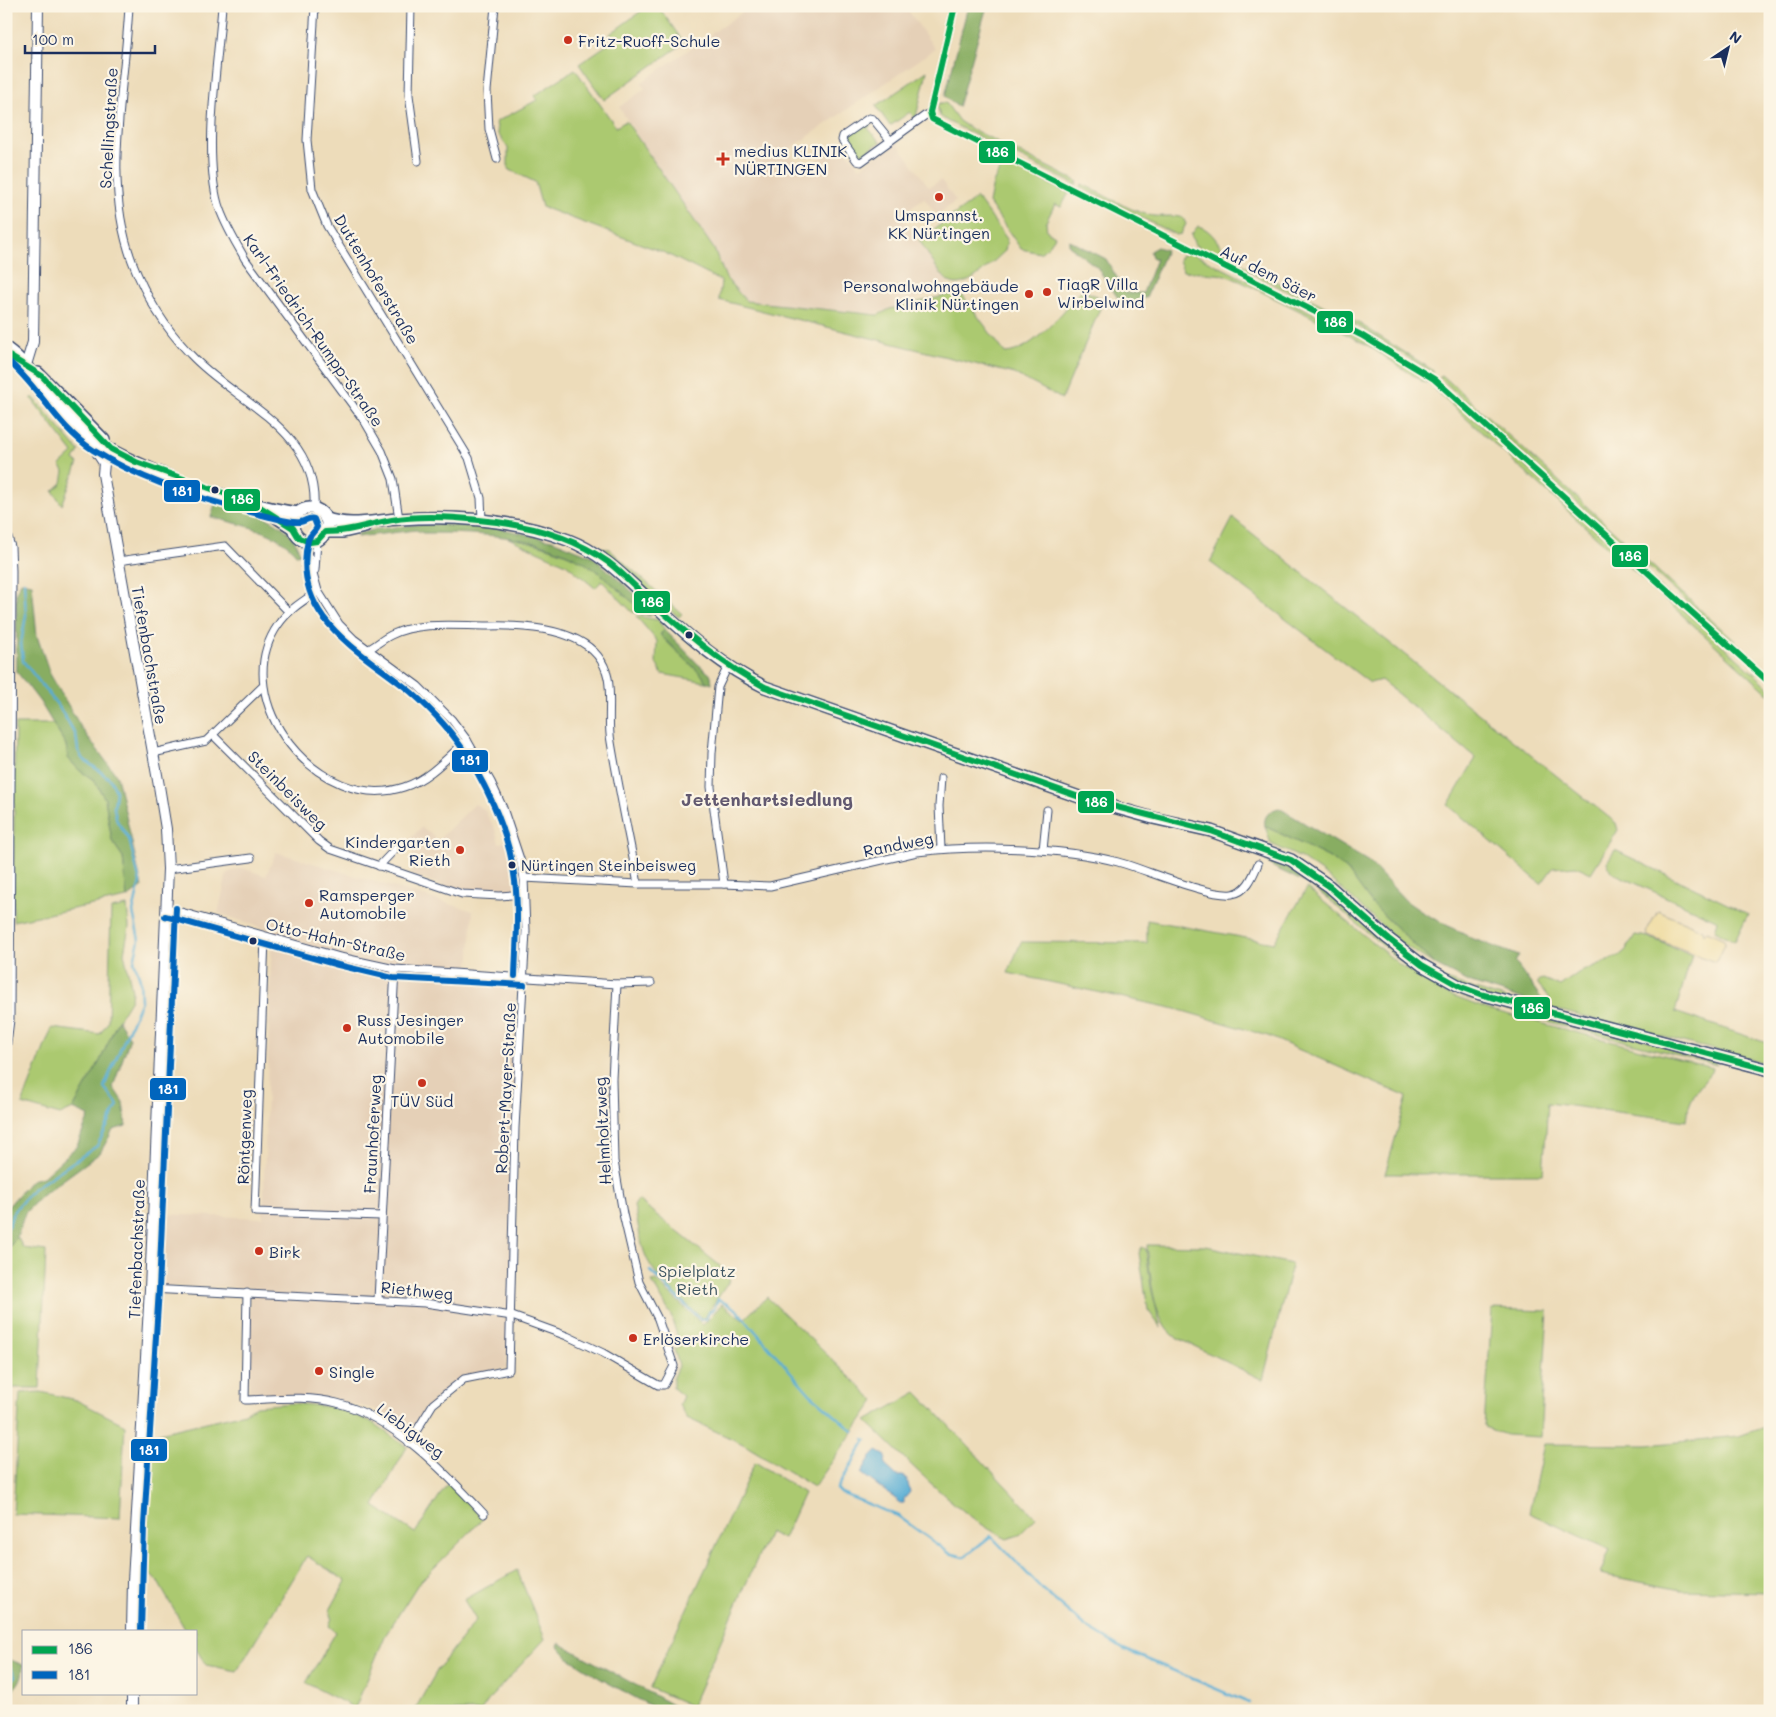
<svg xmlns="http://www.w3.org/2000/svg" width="1776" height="1717" font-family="Mali,sans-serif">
<rect width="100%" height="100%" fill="#fcf5e5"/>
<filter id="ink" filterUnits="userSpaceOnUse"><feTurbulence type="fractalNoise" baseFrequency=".02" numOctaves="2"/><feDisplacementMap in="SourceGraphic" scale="10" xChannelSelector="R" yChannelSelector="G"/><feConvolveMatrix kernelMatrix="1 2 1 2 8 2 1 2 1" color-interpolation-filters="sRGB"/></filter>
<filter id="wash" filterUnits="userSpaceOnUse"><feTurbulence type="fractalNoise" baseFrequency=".0096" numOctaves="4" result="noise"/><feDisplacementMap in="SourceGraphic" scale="20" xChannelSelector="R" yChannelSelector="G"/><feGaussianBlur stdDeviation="1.12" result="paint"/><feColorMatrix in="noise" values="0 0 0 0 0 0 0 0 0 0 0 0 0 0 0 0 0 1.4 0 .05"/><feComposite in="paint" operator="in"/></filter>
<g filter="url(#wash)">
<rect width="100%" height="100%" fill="#eddcba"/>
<g fill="#e5d0b7">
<polygon points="751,6 905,6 935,49 787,151 802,171 841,143 859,168 896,141 929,187 941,180 956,201 937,215 924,198 900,215 948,284 901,306 876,313 746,301 727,277 619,107 645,89 641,83"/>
<polygon points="475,804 484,809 495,829 499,843 507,841 516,892 477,893 457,890 412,875 413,852 405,844 422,827 438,840"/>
<polygon points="276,852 473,911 468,981 516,980 510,1314 506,1368 463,1376 431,1403 409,1436 375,1409 330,1399 249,1397 250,1287 159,1286 162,1214 263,1218 272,931 218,913 227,873 242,868 266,876"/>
</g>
<g fill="#abc970" stroke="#637c67">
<polygon points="648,6 658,6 684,43 604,100 579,64 614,40 610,34"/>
<path d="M575 69 616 127 626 121 714 249 726 278 746 301 878 315 890 309 960 292 1005 353C1033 352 1064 310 1082 290L1104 299 1062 399 1015 374 719 300 721 281 665 253 542 207 535 182 508 169V148L498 134 496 122 537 100 534 96Z"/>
<polygon points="927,71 916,117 914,118 910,112 890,126 876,106"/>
<polygon points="940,103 946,103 959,121 968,127 1078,182 1076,185 947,121 940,116 937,106"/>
<polygon points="869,121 874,123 868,128 880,142 862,155 856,154 847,141 849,135"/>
<polygon points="1007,163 1069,193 1061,207 1055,204 1046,222 1047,231 1055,236 1050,245 1040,253 1021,249 989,203 993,183 1002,165"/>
<path d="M1082 184C1103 194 1126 209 1149 215 1160 218 1172 214 1183 218L1186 224 1181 234 1176 235 1080 187Z"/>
<path d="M977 198 1007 239 1005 251C993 261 965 294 948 281 938 273 926 250 919 240Z"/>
<path d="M1198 226C1213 229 1220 248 1230 258L1360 324 1434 371 1433 373 1363 329 1195 245 1191 235Z"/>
<polygon points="1190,252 1367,340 1399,360 1429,382 1425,383 1364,343 1242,282 1225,275 1183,271 1179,260 1181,256"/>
<polygon points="1442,375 1770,673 1770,677 1441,379 1439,377"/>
<polygon points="1434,387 1439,388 1466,412 1770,688 1770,695 1436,391"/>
<polygon points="33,397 79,451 74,460 78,463 62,505 53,491 62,483 64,471 60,465 73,453 31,398"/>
<polygon points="1233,518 1616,823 1618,830 1591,873 1576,866 1553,868 1541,884 1448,805 1476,758 1381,680 1370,683 1210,562"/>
<path d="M504 536C539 544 575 552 603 576 619 589 633 604 650 616L632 612 602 581 595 588 566 564Z"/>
<path d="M602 547 609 549 682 614 679 617C651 596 628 570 599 550Z"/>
<polygon points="636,616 658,620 665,630 661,633 661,636 702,675 706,682 662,674 656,663 657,641"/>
<polygon points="15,724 53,724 66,745 68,758 79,770 94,780 105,799 112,841 123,857 127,898 13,921"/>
<polygon points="1265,826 1330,858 1347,870 1373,905 1435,965 1401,943 1327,876 1301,858 1271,844"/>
<polygon points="1615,850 1748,914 1735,941 1715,931 1718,921 1611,872 1607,862"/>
<path d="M1307 888 1400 965 1444 993 1487 1009 1713 1068 1712 1072C1698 1088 1688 1099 1686 1121L1548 1103 1543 1174H1385L1407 1097 1268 1036 1176 1009 1008 973 1021 942 1147 943V920L1274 943Z"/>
<polygon points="1331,894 1431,976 1713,1060 1717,1065 1557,1024 1460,996 1408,967 1328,899"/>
<polygon points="127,906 129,927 124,953 132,990 131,999 118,1020 100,1061 73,1109 60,1115 22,1104 52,1028 100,1034 108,1022 111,909"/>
<polygon points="1635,935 1648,937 1692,955 1675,1012 1770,1044 1770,1064 1549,1008 1548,997 1538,984 1538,981 1543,979 1560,986 1578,973 1619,956 1626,950"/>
<path d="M638 1200 719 1265 730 1280 704 1318H701C684 1301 664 1286 651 1266 640 1250 639 1225 634 1206Z"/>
<polygon points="17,1236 23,1248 46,1251 40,1388 6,1388 6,1252"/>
<path d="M1147 1245 1206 1246 1292 1264 1263 1380 1172 1335C1152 1317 1150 1271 1147 1245Z"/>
<polygon points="1142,1247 1146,1249 1151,1287 1161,1328 1148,1310 1139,1253"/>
<polygon points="656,1281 703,1325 722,1304 743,1320 767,1297 875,1401 814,1487 743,1444 687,1418 679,1405 683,1396 673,1388 673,1379 679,1366 674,1349 680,1346 671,1315 652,1282"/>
<polygon points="1492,1309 1548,1311 1540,1437 1506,1435 1484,1427"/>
<polygon points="41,1392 76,1400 125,1425 120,1518 13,1514 20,1393"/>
<path d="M917 1392 1036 1518 1019 1535 1007 1539C960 1517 905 1458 866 1421Z"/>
<polygon points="292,1403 332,1407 370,1421 407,1447 374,1506 415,1533 448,1483 483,1519 418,1584 385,1636 355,1708 306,1683 336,1632 329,1626 332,1618 330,1610 346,1581 307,1556 237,1671 206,1665 196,1649 196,1631 186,1631 158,1582 145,1570 151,1435 245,1413 256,1406"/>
<polygon points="1770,1425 1770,1592 1681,1590 1600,1574 1610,1550 1529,1513 1544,1444 1647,1445 1739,1436"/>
<polygon points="755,1462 804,1493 783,1539 769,1532 692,1706 650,1688"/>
<polygon points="517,1570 545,1639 490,1698 481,1711 414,1711 438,1669 476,1620 464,1600"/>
</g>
<g fill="#88ad62" stroke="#526e60">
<polygon points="968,6 987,6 958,107 945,96"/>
<polygon points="1069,240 1106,259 1126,293 1143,293 1156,259 1152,257 1150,251 1157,247 1166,250 1146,297 1131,304 1118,298 1097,267 1069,246"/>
<path d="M216 501C245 510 293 519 300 554L297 555C278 530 240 525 211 517Z"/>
<path d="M423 524 494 527 552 540 592 556 655 612 650 616C633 604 619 589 603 576 554 535 484 533 423 533L416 530 357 537V534L378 529Z"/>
<polygon points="21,582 32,584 37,636 50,674 82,729 117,776 142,887 127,898 123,857 112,841 105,799 94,780 79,770 68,758 66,745 40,702 17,672 16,592"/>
<polygon points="665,630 698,664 711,675 712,684 706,682 702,675 661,636 661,633"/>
<path d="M1279 808 1369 862 1406 901 1422 912 1471 938 1519 956 1515 962 1541 998 1539 1004 1471 983 1435 965 1373 905 1347 870 1330 858 1265 826C1263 816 1270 810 1279 808Z"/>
<polygon points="1260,851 1298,870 1331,894 1328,899 1310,885 1273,867 1266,861 1267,857"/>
<polygon points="118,1020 130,1038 113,1087 123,1102 126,1126 113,1130 100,1153 41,1196 25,1213 17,1236 6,1252 6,1209 31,1180 43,1177 77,1146 89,1116 73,1109 100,1061"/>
<polygon points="559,1643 683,1711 660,1711 601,1679 569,1658 558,1646"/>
<path d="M6 1658 23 1665C23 1680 18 1687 6 1694Z"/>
</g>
<polygon fill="#eeda9e" stroke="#84847e" points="1658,911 1703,930 1704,934 1707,931 1724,939 1725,944 1718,960 1715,962 1648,936 1646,932"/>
<polygon fill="#58add4" stroke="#3a6e99" points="877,1451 886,1456 885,1465 897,1476 903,1476 907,1479 910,1492 904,1499 904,1503 901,1503 861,1473 870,1458"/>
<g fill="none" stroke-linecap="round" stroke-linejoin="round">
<g stroke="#58add4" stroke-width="2.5">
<polyline points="6,1232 14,1211 33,1189 97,1146 118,1105 104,1087 141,1001 140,979 134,961 139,940 133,912 140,882 129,839 117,821 114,808 116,791 110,779 82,758 78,750 76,735 59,707 23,661 21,643 26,615 24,582"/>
<polyline points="650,1271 701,1320 706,1319 709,1312 714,1309 718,1299 736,1309 810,1394 853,1431"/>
<polyline points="864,1439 866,1440 837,1489 841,1493 898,1516 949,1553 964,1557 991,1536 1045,1592 1085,1626 1123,1649 1249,1703"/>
<polyline points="6,1664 9,1665 15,1676 6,1687"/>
</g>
</g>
</g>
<g filter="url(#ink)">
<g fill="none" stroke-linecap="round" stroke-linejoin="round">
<g stroke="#3a496c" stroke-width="9">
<g id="street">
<path d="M129 6C125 90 102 180 132 261 145 295 165 328 190 354 235 403 319 428 314 509"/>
<path d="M222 6C218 64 203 150 218 204 224 224 235 241 245 259L365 422 382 451 393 479 399 519"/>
<polyline points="315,6 307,140 312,189 327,226 469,458 481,498 482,520"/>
<polyline points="411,6 409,95 418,161"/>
<polyline points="495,6 487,91 489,129 497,159"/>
<polyline points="955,6 930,112 932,119 1361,335 1434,379 1770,683"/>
<polyline points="890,140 873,119 869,118 843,136 842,140 857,161 861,162 930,112"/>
<polyline points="6,530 11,547 12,571 10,1020 6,1051"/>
<polyline points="304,541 318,591 339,624 354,639 418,686 452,720 467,740 491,782 503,808 520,859 524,878 526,931 515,1128 509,1370 464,1379 433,1404 409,1443"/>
<polyline points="118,561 225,546 289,612"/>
<polyline points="315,570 317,541"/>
<path d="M318 591C303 601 288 610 278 625 226 700 320 815 404 787 429 779 448 757 467 740"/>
<path d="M369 649C376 645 383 639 391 635 420 621 457 626 489 626 528 625 598 628 608 678 612 699 607 721 611 742 619 790 629 837 638 884"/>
<polyline points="213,735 319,841 330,849 462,894 500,896 524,894"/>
<polyline points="153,753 206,741 263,686"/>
<polyline points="941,778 939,806 941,849"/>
<polyline points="1043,850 1047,810"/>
<polyline points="379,866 400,844"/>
<polyline points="168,869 251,858"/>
<path d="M524 878 638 884H724L770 886 917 852C976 845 1060 847 1118 862 1144 869 1209 897 1232 894 1247 892 1253 876 1258 864"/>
<polyline points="724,884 711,787 712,753 718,687 728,666"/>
<polyline points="167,908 340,957 395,969 617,984 651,983"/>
<polyline points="265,937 255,1212 382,1216"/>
<polyline points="150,1289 425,1303 512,1316 567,1336 603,1353 658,1385 664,1385 674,1366 658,1319 639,1282 623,1214 614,1161 612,1079 617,984"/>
<path d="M247 1293 245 1400C275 1399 307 1395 337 1403 393 1417 445 1472 484 1514"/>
<polyline points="378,1300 395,969"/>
</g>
</g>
<g stroke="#3a496c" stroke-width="12">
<g id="secondary">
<polyline points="26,365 33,342 38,6"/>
<polyline points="85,434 104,463"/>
<polyline points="111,449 104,463 103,474 159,786 166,829 168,869 150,1289 133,1581 132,1631"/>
<polyline points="132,1711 132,1693"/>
</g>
</g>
<g stroke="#3a496c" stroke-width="14">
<g id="primary">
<path d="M6 348C37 370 53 408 83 432 128 467 242 505 298 513"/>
<polyline points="38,373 104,440"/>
<polyline points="259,506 293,528"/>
<circle cx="310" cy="525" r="17"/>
<path d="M325 518C349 528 376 520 400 519 457 515 515 520 568 540 605 554 630 583 658 608 691 639 724 667 765 687L1085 799 1153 818 1211 831 1291 860 1329 886 1386 937 1422 965 1461 987 1480 994 1770 1070"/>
<polyline points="325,532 343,532 365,527"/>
</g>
</g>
<use href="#street" stroke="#fff" stroke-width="7"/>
<use href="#secondary" stroke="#fff" stroke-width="10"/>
<use href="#primary" stroke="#fff" stroke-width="11"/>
<g stroke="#fcf5e5" stroke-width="10">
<g id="bus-1">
<polyline points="955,6 930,112 932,119 1361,335 1434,379 1770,683"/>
<path d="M6 354 42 376 111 449 136 462 257 505 293 528 299 538 310 542 317 541 325 532C352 532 367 524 392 520 420 515 451 517 479 520 524 524 571 535 608 562 624 574 638 590 653 603 688 635 723 665 765 687L1085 799 1211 831 1291 860 1329 886 1386 937 1422 965 1461 987 1480 994 1770 1070"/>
</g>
</g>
<g stroke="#fcf5e5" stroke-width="10">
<g id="bus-2">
<path d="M6 359C39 386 56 426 93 450 143 482 213 503 270 517 279 519 291 523 300 522 306 521 309 517 314 519L317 527C315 532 310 534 308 540 290 618 361 651 411 692 433 711 453 733 468 757 491 794 510 838 515 881 519 912 516 944 515 976"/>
<polyline points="165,916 338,965 393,978 524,985"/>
<polyline points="141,1631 144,1525 159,1289 176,908"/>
</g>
</g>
<use href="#bus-1" stroke="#00a651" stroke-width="6"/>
<use href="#bus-2" stroke="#0065bd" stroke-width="6"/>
</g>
</g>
<g fill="#c8321e" stroke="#fcf5e5" stroke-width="2">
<circle cx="568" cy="40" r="5"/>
<path d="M720.5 151.5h5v5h5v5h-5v5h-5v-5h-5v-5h5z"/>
<circle cx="939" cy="197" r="5"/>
<circle cx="1047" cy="292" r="5"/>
<circle cx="1029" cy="294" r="5"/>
<circle cx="460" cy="850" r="5"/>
<circle cx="309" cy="903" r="5"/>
<circle cx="347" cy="1028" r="5"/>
<circle cx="422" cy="1083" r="5"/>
<circle cx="259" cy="1251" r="5"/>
<circle cx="633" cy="1338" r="5"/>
<circle cx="319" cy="1371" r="5"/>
</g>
<g fill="#1b2f5e" stroke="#fcf5e5" stroke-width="2">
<circle cx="215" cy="490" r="4.5"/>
<circle cx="689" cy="635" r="4.5"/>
<circle cx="512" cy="865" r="4.5"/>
<circle cx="253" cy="941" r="4.5"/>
</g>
<g text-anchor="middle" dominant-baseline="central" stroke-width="4.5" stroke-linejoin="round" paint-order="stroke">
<g font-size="15" fill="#1b2f5e" stroke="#fcf5e5" text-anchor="start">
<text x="521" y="865">Nürtingen Steinbeisweg</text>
</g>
<g font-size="16" fill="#1b2f5e" stroke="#fcf5e5" text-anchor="start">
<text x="578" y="40">Fritz-Ruoff-Schule</text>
<text x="734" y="150">medius KLINIK<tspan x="734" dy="18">NÜRTINGEN</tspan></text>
<text x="939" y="214" text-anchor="middle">Umspannst.<tspan x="939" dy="18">KK Nürtingen</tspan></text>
<text x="1057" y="283">TiagR Villa<tspan x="1057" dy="18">Wirbelwind</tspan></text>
<text x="1019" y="285" text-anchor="end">Personalwohngebäude<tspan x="1019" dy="18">Klinik Nürtingen</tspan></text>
<text x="450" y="841" text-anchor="end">Kindergarten<tspan x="450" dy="18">Rieth</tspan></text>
<text x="319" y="894">Ramsperger<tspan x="319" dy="18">Automobile</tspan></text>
<text x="357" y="1019">Russ Jesinger<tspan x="357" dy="18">Automobile</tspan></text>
<text x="422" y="1100" text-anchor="middle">TÜV Süd</text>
<text x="269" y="1251">Birk</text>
<text x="643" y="1338">Erlöserkirche</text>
<text x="329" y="1371">Single</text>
</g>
<g font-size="16" fill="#1b2f5e" stroke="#fcf5e5">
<text transform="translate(108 128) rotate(-87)">Schellingstraße</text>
<text transform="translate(1269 273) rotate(27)">Auf dem Säer</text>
<text transform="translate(377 279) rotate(59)">Duttenhoferstraße</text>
<text transform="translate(314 330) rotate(55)">Karl-Friedrich-Rumpp-Straße</text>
<text transform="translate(150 655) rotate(80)">Tiefenbachstraße</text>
<text transform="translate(288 790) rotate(45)">Steinbeisweg</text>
<text transform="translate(898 844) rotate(-11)">Randweg</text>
<text transform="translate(336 939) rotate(13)">Otto-Hahn-Straße</text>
<text transform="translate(505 1088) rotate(-87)">Robert-Mayer-Straße</text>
<text transform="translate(602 1131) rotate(-93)">Helmholtzweg</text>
<text transform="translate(372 1134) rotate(-87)">Fraunhoferweg</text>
<text transform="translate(244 1137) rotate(-88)">Röntgenweg</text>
<text transform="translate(136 1249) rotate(-88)">Tiefenbachstraße</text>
<text transform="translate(417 1290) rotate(6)">Riethweg</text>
<text transform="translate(411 1430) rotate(37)">Liebigweg</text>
</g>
<g font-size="16" fill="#3f5662" stroke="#fcf5e5">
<text x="697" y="1270">Spielplatz<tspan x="697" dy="18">Rieth</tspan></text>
</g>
<g font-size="18" font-weight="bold" fill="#625970" stroke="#fcf5e5">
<text x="767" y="799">Jettenhartsiedlung</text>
</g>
</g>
<g stroke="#fcf5e5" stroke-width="2">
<rect x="978" y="140" width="38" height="24" rx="5" fill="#00a651"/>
<rect x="1316" y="310" width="38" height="24" rx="5" fill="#00a651"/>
<rect x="163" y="479" width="38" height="24" rx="5" fill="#0065bd"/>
<rect x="223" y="488" width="38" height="24" rx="5" fill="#00a651"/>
<rect x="1611" y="544" width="38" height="24" rx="5" fill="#00a651"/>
<rect x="633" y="590" width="38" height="24" rx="5" fill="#00a651"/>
<rect x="451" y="749" width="38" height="24" rx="5" fill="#0065bd"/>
<rect x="1077" y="790" width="38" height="24" rx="5" fill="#00a651"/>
<rect x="1513" y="996" width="38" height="24" rx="5" fill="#00a651"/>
<rect x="149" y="1077" width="38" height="24" rx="5" fill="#0065bd"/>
<rect x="130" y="1438" width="38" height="24" rx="5" fill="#0065bd"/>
</g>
<g font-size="14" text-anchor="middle" font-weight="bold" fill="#fff">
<text x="997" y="157">186</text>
<text x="1335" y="327">186</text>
<text x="182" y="496">181</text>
<text x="242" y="504">186</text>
<text x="1630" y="561">186</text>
<text x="652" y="607">186</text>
<text x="470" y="765">181</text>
<text x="1096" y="807">186</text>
<text x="1532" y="1013">186</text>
<text x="168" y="1094">181</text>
<text x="149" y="1455">181</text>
</g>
<rect width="1776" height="1717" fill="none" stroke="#fcf5e5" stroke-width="25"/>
<rect x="22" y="1630" width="175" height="65" fill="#fcf5e5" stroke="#a2a6af"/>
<rect x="32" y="1646" width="25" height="8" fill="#00a651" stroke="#a2a6af"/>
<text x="68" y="1654" font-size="15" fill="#1b2f5e">186</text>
<rect x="32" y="1671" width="25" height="8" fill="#0065bd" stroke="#a2a6af"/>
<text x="68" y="1680" font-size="15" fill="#1b2f5e">181</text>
<g transform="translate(1728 48) rotate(35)" stroke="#fcf5e5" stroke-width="4" paint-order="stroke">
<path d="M0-4L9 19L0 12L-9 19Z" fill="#1b2f5e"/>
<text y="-8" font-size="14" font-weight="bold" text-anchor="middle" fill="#1b2f5e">N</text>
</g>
<path d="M25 45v8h130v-8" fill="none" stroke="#1b2f5e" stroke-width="2.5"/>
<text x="32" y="45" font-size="15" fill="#1b2f5e" stroke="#fcf5e5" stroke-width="4" paint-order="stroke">100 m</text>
</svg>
